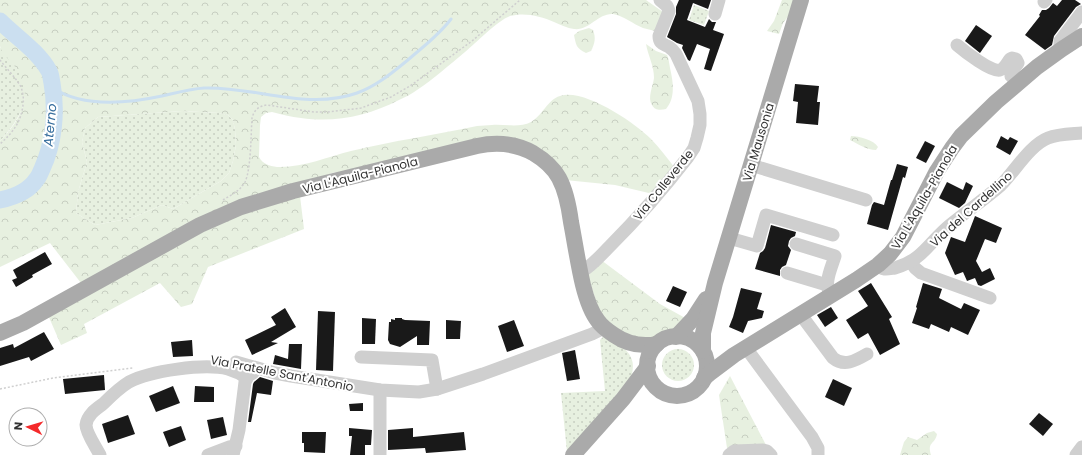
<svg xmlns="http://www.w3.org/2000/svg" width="1082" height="455" font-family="Poppins,sans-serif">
<defs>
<pattern id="green-dots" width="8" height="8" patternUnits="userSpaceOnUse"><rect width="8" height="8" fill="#e7f0e0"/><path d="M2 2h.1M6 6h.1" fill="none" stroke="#c7cec1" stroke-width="1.8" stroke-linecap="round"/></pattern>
<pattern id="forest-crowns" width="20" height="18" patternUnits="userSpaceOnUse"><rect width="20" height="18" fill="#e7f0e0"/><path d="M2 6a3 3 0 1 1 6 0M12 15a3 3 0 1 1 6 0" fill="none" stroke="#c7cec1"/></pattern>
</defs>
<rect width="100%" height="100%" fill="#fff"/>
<g fill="url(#green-dots)">
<polygon points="694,5 709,11 704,25 689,20"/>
<path d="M0 47C7 57 17 67 22 77 33 100 15 125 0 141Z"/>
<polygon points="182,111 219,113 228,115 233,120 235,130 236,145 233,161 229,173 221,181 173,209 162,205 132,218 95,225 76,213 78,192 87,162 82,142 85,128 98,117"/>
<path d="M604 336C622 347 639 353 631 378L567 452 561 393 605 391 600 340Z"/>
<circle cx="678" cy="365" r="16"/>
</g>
<g fill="url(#forest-crowns)" fill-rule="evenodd">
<path d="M0 0H646L663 12 655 31C651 30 647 29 643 28 633 24 624 16 613 14 598 13 589 31 574 29 567 28 561 25 554 22 541 16 524 12 510 16 497 21 476 43 465 52 449 65 434 79 417 90 412 94 405 97 399 100 368 116 335 123 301 118 291 117 281 114 272 112L266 113 261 117 260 125 259 157C263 164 269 166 277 167 302 168 327 157 351 151 392 141 435 135 477 126 482 126 487 125 492 125 504 124 520 128 531 122 543 115 547 100 560 96 584 88 635 123 651 139 660 148 667 158 675 168L653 194 615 185 565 180 527 144 332 173 81 283 50 243 0 267V141C20 121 35 95 16 68 12 63 1 52 0 46 0 41 0 35 0 31 0 20 0 10 0 0ZM182 111 219 113 228 115 233 120 235 130 236 145 233 161 229 173 221 181 173 209 162 205 132 218 95 225 76 213 78 192 87 162 82 142 85 128 98 117Z"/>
<polygon points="782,0 795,0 791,13 783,23 779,34 767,31 774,21"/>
<path d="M589 28 593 30C596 38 595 43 591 51L586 53C576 48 576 45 574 35L579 31Z"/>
<path d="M646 44 656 51 667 55C669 59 669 63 670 68 673 81 676 98 666 109 661 110 655 111 652 105 647 98 653 86 654 78 654 65 648 56 646 44Z"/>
<path d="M851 136C859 136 874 140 878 147L876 150C867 150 858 144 850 140Z"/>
<polygon points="300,196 304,229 208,267 192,304 181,307 160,283 84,324 87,333 61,345 48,315 133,268 228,219"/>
<polygon points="601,260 660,304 687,319 674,329 664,333 655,338 637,340 602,320 588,276"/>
<polygon points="730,376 766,445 727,448 719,395"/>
<path d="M934 431 937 434C935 445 927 441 931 455H900L904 442 908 437 917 440 927 433Z"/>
</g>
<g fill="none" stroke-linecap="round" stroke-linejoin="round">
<path stroke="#cbdff0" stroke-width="3" d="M53 88C83 108 129 103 162 96 176 93 189 89 204 88 254 86 307 111 357 93 377 86 393 72 409 59 424 46 439 35 451 19"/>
<path stroke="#cbdff0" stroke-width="17" d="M0 21C16 37 38 51 49 71 51 74 51 79 52 83 57 111 54 143 42 169 40 173 39 177 36 180 28 192 14 197 0 200"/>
</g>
<g fill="#191919">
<polygon points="679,0 711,0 708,9 693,3 687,20 705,27 709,19 712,22 716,22 713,30 724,34 711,71 704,69 710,49 697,44 690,61 688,60 682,48 683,45 677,43 667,37 676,14 676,7"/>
<polygon points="1062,0 1075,0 1081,4 1076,7 1054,36 1052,45 1045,50 1025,35 1040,16 1039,15 1042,10 1046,10 1049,8 1053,3 1057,6"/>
<polygon points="976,25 992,36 980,53 965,41"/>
<polygon points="795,84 819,86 817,102 820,102 818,125 796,123 798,102 793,101"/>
<polygon points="1001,136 1008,140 1010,137 1018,141 1010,155 996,147"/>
<polygon points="925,141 935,146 926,163 916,158"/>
<polygon points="897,164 908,167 905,178 903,177 888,230 867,224 872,205 874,202 884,205 891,180 892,180"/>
<polygon points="947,182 963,190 966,182 973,186 965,203 959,208 939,198"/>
<polygon points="975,216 1002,228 996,243 985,239 976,261 982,272 990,268 995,279 981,286 978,285 975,278 967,281 963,272 955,275 945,253 951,237 965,242"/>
<polygon points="771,225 796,232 795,236 791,238 789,241 788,246 791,250 786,265 782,267 780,270 780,276 755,269 760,253 763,251 765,248"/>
<polygon points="45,252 52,264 32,275 33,277 16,287 12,280 17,278 13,270"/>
<polygon points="871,283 892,317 889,319 900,344 880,355 868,333 858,339 846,320 868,306 858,291"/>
<polygon points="923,283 942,289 939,298 961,309 964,303 980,310 968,335 951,327 949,332 931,324 929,329 912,323 917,308 916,307"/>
<polygon points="673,286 687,292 680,307 666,301"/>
<polygon points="741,288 762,293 757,309 764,311 762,318 748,321 743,333 729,327 733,317"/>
<polygon points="831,307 838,318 825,327 817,315"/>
<polygon points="285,308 296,327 271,342 278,343 252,355 245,340 276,325 271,317"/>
<polygon points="318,311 335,312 333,371 316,370"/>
<polygon points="362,318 376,319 375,344 362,344"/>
<polygon points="395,318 402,318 402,319 405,320 430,321 429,345 417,345 417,336 400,347 390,344 388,340 389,322 391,322 391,319 395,320"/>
<polygon points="446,320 461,321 460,339 446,339"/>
<polygon points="514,320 524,346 507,352 498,326"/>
<polygon points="44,332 54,349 31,361 29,357 0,366 0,348 13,344 14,348"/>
<polygon points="192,340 193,356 173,357 171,342"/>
<polygon points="289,344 302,344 301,369 273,364 275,355 288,359"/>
<polygon points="575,350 580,379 567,381 562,353"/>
<polygon points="104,375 105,390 65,394 63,379"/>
<polygon points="260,377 273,381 271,395 257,393 251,422 248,422 253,384 254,382"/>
<polygon points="833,379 852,388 844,406 825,397"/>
<polygon points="173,386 180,403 156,412 149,396"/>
<polygon points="195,386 214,387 214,402 194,402"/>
<polygon points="363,403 363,411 350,411 349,404"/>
<polygon points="1039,413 1053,424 1043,436 1029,424"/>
<polygon points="128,415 135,434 108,443 102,424"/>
<polygon points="223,417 227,435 211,439 207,420"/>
<polygon points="181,426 186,440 169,447 163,432"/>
<polygon points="349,428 372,430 371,445 365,445 365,455 350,455 352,436 349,436"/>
<polygon points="413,428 413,437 464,432 466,450 426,453 425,448 388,450 388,430"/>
<polygon points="302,432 326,432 325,453 304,452 304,443 302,443"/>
</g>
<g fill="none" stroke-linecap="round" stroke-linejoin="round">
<g stroke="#cfcfcf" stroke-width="1.5" stroke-dasharray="2 2" stroke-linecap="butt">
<path d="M0 60C6 68 16 78 21 87 23 93 24 99 23 105 21 123 12 133 0 144"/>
<path d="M223 200C231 195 240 191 245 182 251 170 251 133 252 118 254 110 259 106 267 105L314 112H328L361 108 391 97 410 86 472 41 520 0"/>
<polyline points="0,389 53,378 133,368"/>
</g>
<g stroke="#cfcfcf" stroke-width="13">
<polyline points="1044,2 1046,0"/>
<polyline points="715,14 719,0"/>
<path d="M957 45C964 51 992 73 1000 70 1004 69 1008 62 1010 59L1012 58 1016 59 1018 63 1012 71 1011 76 1018 83"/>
<polyline points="1062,49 1060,45 1060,41 1082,12"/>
<polyline points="751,165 866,200"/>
<polyline points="729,238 757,246 766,215 833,235"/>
<path d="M796 244 835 256C831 269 823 284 831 296"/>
<polyline points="911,262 915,268 921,273 990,298"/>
<path d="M878 265C883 271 888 269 895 268 923 260 929 242 950 225 967 211 985 199 1001 185 1015 171 1030 145 1048 138 1058 134 1071 134 1082 133"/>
<path d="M580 273C592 266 601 255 610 246 638 218 664 188 688 157L694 148 697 138 700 125V114L698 101 676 54C674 51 672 49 669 47 664 44 659 44 659 36L669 11 667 6 660 0"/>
<polyline points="787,273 827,285"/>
<path d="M801 315 833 358C844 367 855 361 867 354"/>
<polyline points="746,348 812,437 818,448 818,455"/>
<polyline points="361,357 432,360 437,389"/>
<polyline points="236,362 275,373 291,376 380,390 419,392 437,389 483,374 592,334 598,331 603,327"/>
<path d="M100 455C96 447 86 433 86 425 87 415 96 409 103 404 111 396 119 388 129 382 150 371 204 363 228 369 235 371 241 374 247 378"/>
<polyline points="208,455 229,447 236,446"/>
<polyline points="233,455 239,430 245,382 248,376 253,373"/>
<polyline points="380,455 380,390"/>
<polyline points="729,455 734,451 763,450 767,451 771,455"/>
<polyline points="1076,455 1082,447"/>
</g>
<g stroke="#aaa" stroke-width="16">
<path d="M0 333 23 323 200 225 241 207 293 191 477 146C496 142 515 143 533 153 543 159 553 167 559 178 566 191 569 207 571 222 575 243 578 264 583 285 586 297 590 311 598 321 602 327 608 331 614 335 627 344 641 347 657 344"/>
<circle cx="677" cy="366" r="30"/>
<polyline points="676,337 693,319 706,299"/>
<polyline points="703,351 703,333 715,283 801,0"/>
<polyline points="704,378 710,373 734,355 856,280 878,265 890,254 903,237 937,171 952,148 961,136 996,102 1037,67 1062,49 1082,36"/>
<polyline points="573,455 623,399 648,366"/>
</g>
</g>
<g text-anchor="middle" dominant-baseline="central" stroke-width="4" stroke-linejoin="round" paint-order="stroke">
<g font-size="12" fill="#323232" stroke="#fff">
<text transform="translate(758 142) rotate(-73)">Via Mausonia</text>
<text transform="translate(360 175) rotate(-14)">Via L'Aquila-Pianola</text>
<text transform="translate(663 185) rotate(-51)">Via Colleverde</text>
<text transform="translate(924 197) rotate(-60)">Via L'Aquila-Pianola</text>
<text transform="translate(971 209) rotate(-42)">Via del Cardellino</text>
<text transform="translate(282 373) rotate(11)">Via Pratelle Sant'Antonio</text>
</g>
<g font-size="13" font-style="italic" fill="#376e9d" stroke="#fff">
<text transform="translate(50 125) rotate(-85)">Aterno</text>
</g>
</g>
<g transform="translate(28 427) rotate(275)"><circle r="19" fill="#ffffff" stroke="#adadad"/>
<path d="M0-3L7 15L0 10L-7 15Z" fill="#f4292a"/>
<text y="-6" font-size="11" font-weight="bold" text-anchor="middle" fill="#323232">N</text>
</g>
</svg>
